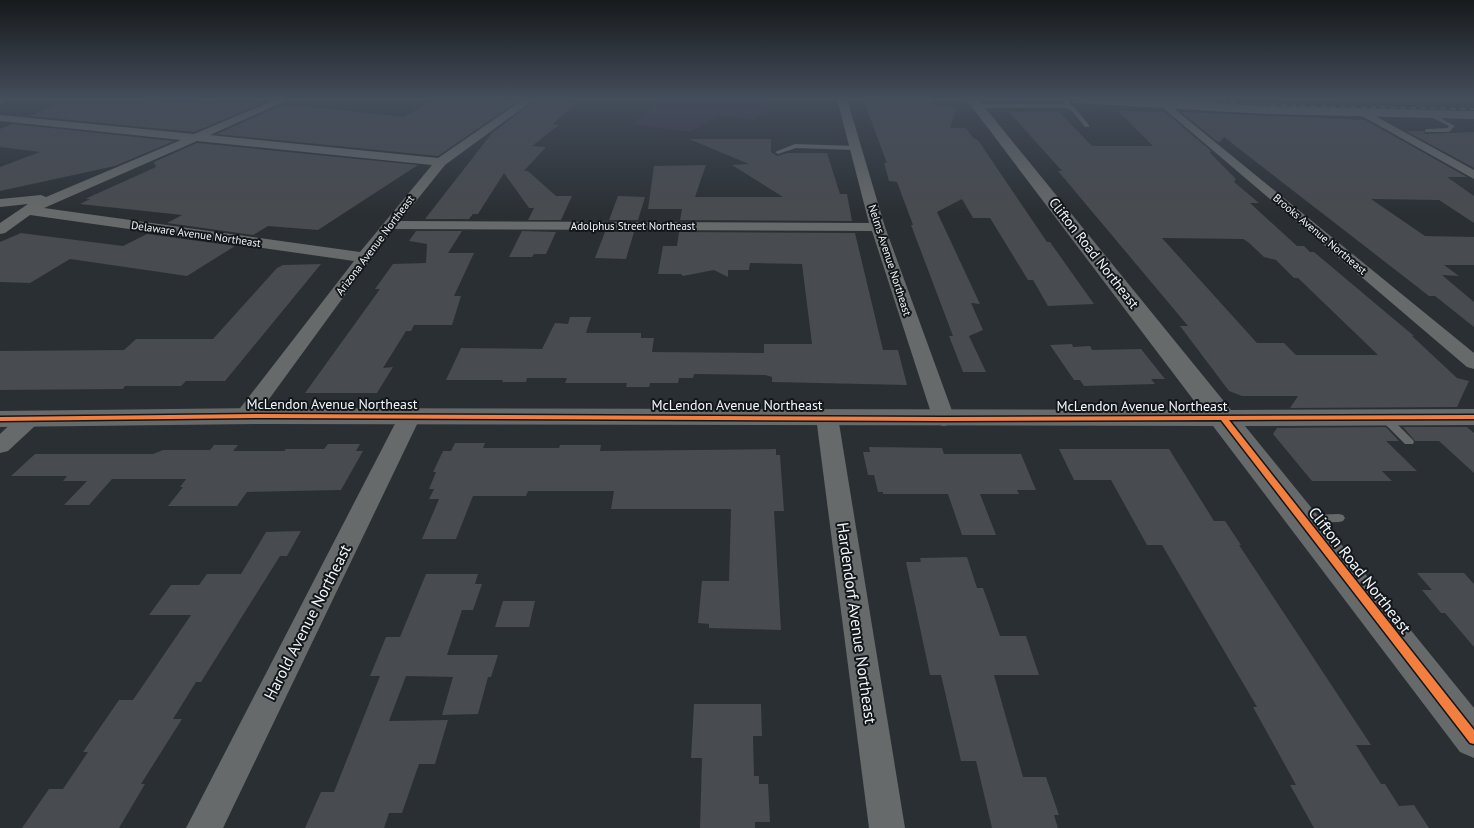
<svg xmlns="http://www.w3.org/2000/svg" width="1474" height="828" font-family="'PT Sans',sans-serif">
<rect width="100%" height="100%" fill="#2a2f33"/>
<polygon fill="#3b3347" points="665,99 752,99 775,104 754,120 719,115 690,132 631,124"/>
<g fill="#484b4f" fill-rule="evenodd">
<polygon points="436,99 521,99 438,156 217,134 279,106 289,107 294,105 404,117"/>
<polygon points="537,99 553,99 550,100 577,102 553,124 559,125 532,146 546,147 524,171 528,171 556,196 572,196 561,220 528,220 534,208 529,208 504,173 478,214 473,214 469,219 425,219 492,133"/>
<polygon points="863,99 935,99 931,105 957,107 950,128 966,128 973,138 978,140 1047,242 1050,242 1094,304 1048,306 1033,280 1028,280 990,218 973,218 962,199 937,212 980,304 971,303 983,330 969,336 986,372 963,372 949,336 953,336 911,225 913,225 897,182 889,181 884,163 887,163"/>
<polygon points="148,101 215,104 222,101 260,104 194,132 30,116 57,104 139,105"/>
<path d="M1118 111 1165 112 1211 151 1210 153 1236 179 1234 182 1259 203H1250L1297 246H1304L1310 252H1314L1414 336H1412L1457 378 1469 381 1457 407 1290 408 1298 396H1242L1229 391 1180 326H1188L1058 171H1062L1009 112H1059L1092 146H1153ZM1162 238 1243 239 1248 242 1264 257 1276 260 1294 278H1298L1378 355H1296L1284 343H1257Z"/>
<polygon points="1181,112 1365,120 1467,177 1447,177 1474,196 1474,223 1439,200 1371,199 1425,236 1474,237 1474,265 1444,265 1459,276 1442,275 1474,302 1474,327 1435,296 1429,296 1224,137 1219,143"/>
<polygon points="12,124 174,141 115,166 0,191 0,167 40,152 0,147 0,129"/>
<polygon points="1406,131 1423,131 1425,134 1474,132 1474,168"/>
<polygon points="689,139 771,139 771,152 777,156 788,153 827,153 840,194 847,194 852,221 680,220 682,209 648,209 654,166 706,165 695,197 783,197 732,165 749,164"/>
<polygon points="197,143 418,165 318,230 268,226 253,235 167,223 182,215 80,204 90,199 85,199 156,167 154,162"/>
<polygon points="618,196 645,197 638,220 609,220"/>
<polygon points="416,231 462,231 448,253 474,253 454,296 461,296 452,325 414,325 411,331 406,331 383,368 393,367 377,393 305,393 380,289 375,289 393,264 426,263 427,244 409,241"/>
<polygon points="522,231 556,232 546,254 534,254 532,257 509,257"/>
<polygon points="605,232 634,232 626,259 595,258"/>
<polygon points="679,232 855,233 883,350 898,350 907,385 772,382 772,377 765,375 694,374 693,378 679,378 678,383 650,383 649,387 626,387 627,383 565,383 567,378 527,378 526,382 502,382 503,380 446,380 461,348 542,349 555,323 568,324 570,317 591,317 586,333 641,333 641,338 654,338 652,352 764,353 764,344 812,344 802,264 750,263 749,270 728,270 728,277 714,270 683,276 681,274 658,274 663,246 677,246"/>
<polygon points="21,233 123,246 147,234 235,246 187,276 70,259 30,283 0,282 0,242"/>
<polygon points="321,264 225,381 186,381 181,386 125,386 123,389 0,390 0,351 124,350 136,339 213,339 277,268 283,265"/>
<polygon points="1072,344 1073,347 1090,346 1092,350 1141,349 1165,379 1151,379 1155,384 1084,386 1080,380 1074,380 1050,345"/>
<polygon points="1386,427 1399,441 1386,441 1417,471 1382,471 1392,481 1312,481 1273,434 1277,428"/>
<polygon points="1403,427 1467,427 1474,433 1474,473 1439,441 1415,441"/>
<polygon points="455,443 485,443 483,448 559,448 560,445 601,445 600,451 776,449 776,455 780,455 784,511 774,511 781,630 709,628 709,624 698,623 702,581 729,581 731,509 611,509 614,491 528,491 526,496 473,496 456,539 422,539 439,499 429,499 434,489 429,489 436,472 433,472 443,451 451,451"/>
<polygon points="328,444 360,444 356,451 363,451 341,490 247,492 237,506 168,506 183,487 180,487 186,479 112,479 89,505 64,505 87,481 63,481 67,476 11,476 35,454 153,454 163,450 210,450 214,445 238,445 233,451 284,451 286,449 324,449"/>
<polygon points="869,447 942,448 944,454 1021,454 1036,490 1017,490 1019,494 980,494 996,535 962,535 948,494 883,494 883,492 878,492 874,475 868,475 863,452 870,452"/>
<polygon points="1059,449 1169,449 1214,521 1225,521 1241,545 1239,545 1371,745 1356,745 1381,784 1385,784 1399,806 1414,805 1429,828 1314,828 1290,785 1296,785 1253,707 1257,707 1162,545 1147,545 1111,480 1074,480"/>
<polygon points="301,531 287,556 280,556 201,682 196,682 173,719 182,719 141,784 145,784 119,828 22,828 49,789 63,789 88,752 83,752 119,700 133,700 191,615 149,615 171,585 199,585 207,574 241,574 266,532"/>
<polygon points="967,557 977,588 983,588 1000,636 1026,636 1039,675 994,675 1023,777 1046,777 1059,815 1054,815 1058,828 992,828 976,761 961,761 941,675 930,675 906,562 921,562 920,558"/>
<polygon points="1417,573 1464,573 1474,584 1474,647 1445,613 1441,613 1422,590 1432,590"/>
<polygon points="426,574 478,574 475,584 482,584 473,610 462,610 447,655 498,655 491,677 488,677 478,714 442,715 453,677 406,676 389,721 448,720 435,764 419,764 402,813 389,813 384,828 305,828 321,792 334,792 380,676 370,676 386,637 400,637"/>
<polygon points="503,601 535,601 529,627 495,627"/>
<polygon points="694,704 761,704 762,736 753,736 754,776 759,776 759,784 768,784 770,822 755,822 755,828 700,828 702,758 691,758"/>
</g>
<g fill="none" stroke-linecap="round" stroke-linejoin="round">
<g fill="#676a6a" fill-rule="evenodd">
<polygon points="1065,99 1069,99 1070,105 1075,108 1089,125 1089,127 1085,127 1071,110 1066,108 978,108 975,106 978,104 1064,104"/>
<polygon points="1429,114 1433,114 1455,126 1449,132 1425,132 1425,130 1427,129 1447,128 1449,126 1429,116"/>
<polygon points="795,144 856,146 859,148 856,150 796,148 778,154 775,152"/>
<polygon points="1384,414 1388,415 1413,440 1414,442 1413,444 1405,444 1380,419 1379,417"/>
<polygon points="1339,514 1343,515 1345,518 1343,521 1339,522 1309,523 1305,522 1303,519 1305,516 1309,515"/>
</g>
<g fill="#676a6a" fill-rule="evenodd">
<polygon points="0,99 10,99 0,104"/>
<path d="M277 99H290L210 135 438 158 524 99H535L445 165 400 221 869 223 837 99H847L885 227 955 419 952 424 944 426 936 424 933 419 872 231 393 229 253 421 245 423 237 421 234 416 354 261 30 215 5 233 0 234V223L28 204 0 207V199L41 195 46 197 181 140 0 121V115L194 134ZM197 141 432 165 360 252 44 208Z"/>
<polygon points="1166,102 1474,353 1474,369 1467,367 1162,107 1162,103"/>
<polygon points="1366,111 1474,170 1474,179 1362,116 1360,114"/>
<polygon points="410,409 418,411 421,416 223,828 186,828 399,416 402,411"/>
<polygon points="827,410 835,412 838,417 905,828 869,828 816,417 819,412"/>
<polygon points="29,412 37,414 40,419 37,424 8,451 0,453 0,434 21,414"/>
</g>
<polygon fill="#676a6a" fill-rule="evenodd" points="966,99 978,99 1231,410 1474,409 1474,425 1245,426 1474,708 1474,758 1460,752 1213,426 263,424 0,427 0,411 263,408 1201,410"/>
<polygon fill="#686b6e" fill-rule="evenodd" points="1068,99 1139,99 1266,106 1474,111 1474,119 1266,114 1075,103"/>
<g stroke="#64676a" stroke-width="2" stroke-dasharray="5 5" stroke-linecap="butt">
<polyline points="1151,99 1308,106 1474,109"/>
<polyline points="1304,99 1474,101"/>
</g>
<g stroke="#13171a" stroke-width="3">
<polygon id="cycleway" points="263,414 944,417 1474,415 1474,419 1229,420 1474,730 1474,744 1470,743 1221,420 944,421 263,418 0,421 0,417"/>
</g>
<use href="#cycleway" fill="#f27e40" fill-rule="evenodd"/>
</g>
<linearGradient id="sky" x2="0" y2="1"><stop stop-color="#171a1c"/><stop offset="0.46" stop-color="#444d5b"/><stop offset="1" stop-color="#444d5b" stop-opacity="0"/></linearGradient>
<rect width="1474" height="214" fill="url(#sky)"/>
<g text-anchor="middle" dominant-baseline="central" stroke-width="4" stroke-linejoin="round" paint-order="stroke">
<g font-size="11" fill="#f0f6fb" stroke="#13171a">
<text x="633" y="226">Adolphus Street Northeast</text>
<text transform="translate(196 234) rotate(8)">Delaware Avenue Northeast</text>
<text transform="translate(1320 234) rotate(40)">Brooks Avenue Northeast</text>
<text transform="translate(375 245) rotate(-53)">Arizona Avenue Northeast</text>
<text transform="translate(890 260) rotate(72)">Nelms Avenue Northeast</text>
</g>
<g font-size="14" fill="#f0f6fb" stroke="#13171a">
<text transform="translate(1094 253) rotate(52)">Clifton Road Northeast</text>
<text x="332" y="404">McLendon Avenue Northeast</text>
<text x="737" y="405">McLendon Avenue Northeast</text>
<text x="1142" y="406">McLendon Avenue Northeast</text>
</g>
<g font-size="16" fill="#f0f6fb" stroke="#13171a">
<text transform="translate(1360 570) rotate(52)">Clifton Road Northeast</text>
<text transform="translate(307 622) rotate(-63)">Harold Avenue Northeast</text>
<text transform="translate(857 623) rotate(82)">Hardendorf Avenue Northeast</text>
</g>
</g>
</svg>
